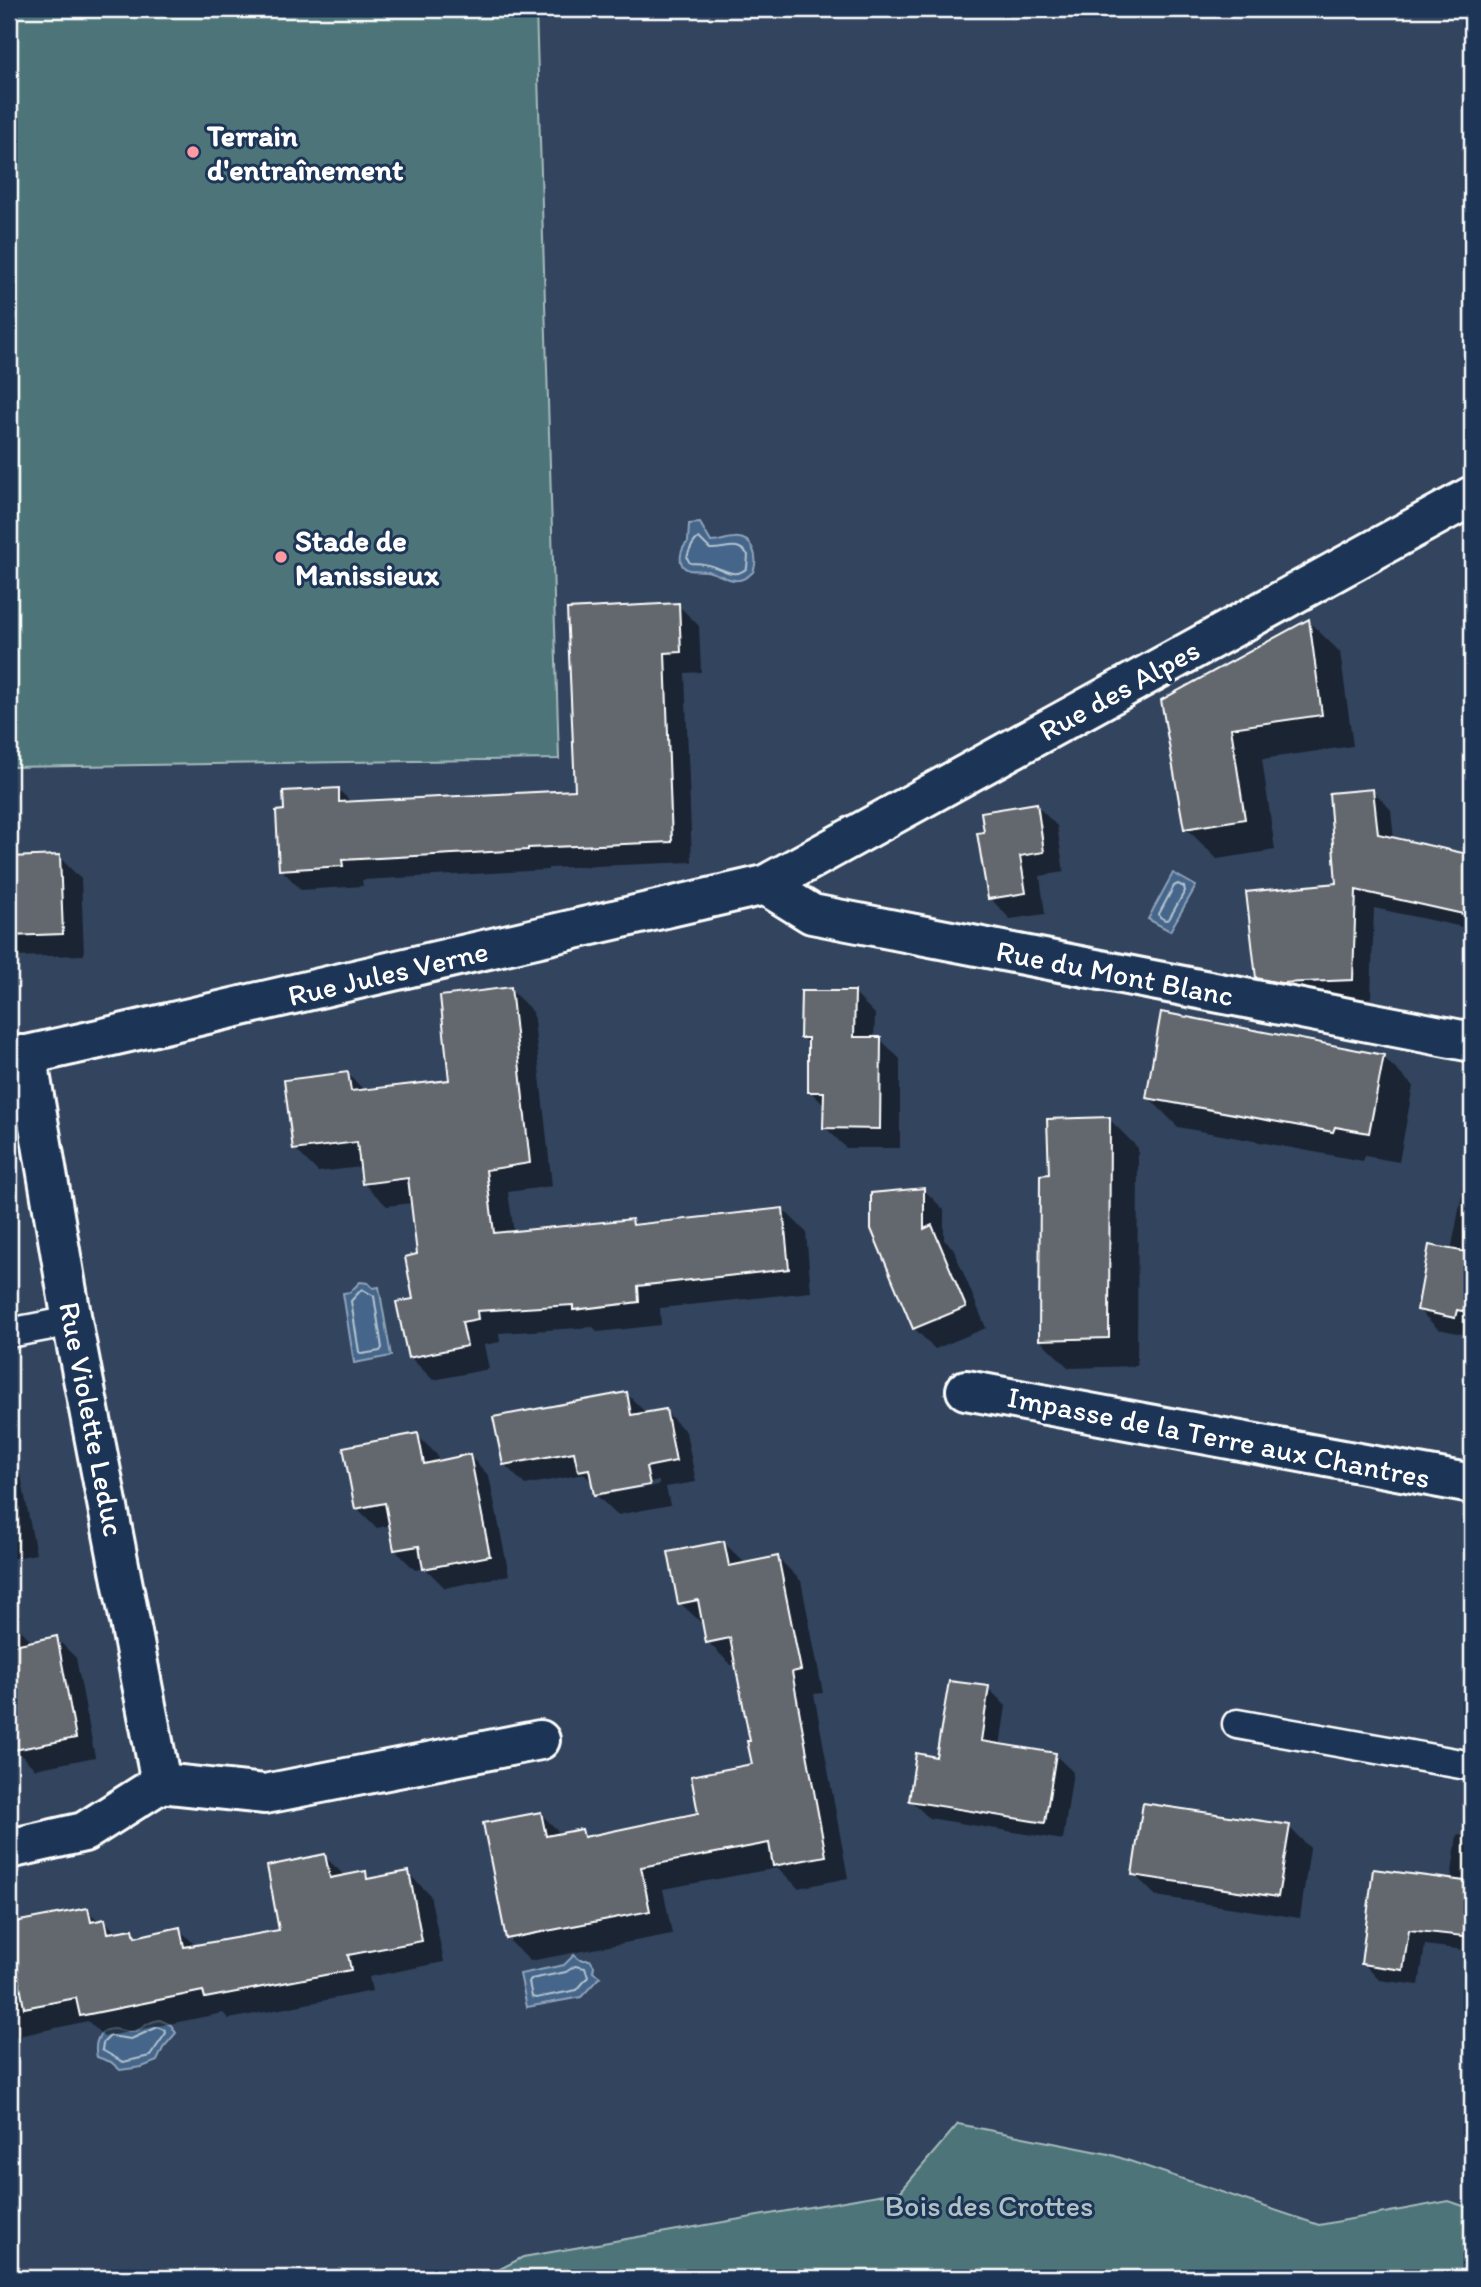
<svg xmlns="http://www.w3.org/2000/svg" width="1481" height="2287" font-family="Itim,sans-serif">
<rect width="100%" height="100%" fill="#32445e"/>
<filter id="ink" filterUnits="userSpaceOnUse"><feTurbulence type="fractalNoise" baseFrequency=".0143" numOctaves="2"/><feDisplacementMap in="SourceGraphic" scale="14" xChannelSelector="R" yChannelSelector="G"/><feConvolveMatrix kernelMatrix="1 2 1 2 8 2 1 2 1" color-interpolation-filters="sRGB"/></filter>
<g filter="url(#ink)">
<g fill="#4d7579" stroke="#a6babc" stroke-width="2">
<polygon points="9,9 536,9 559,759 9,767"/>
<polygon points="958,2124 1109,2154 1319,2225 1449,2201 1472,2209 1472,2278 483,2278 523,2257 901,2191"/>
</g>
<g fill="#44668a" stroke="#8fa3b9" stroke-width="2">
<path d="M700 523 711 542C721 542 725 538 734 538 753 536 759 558 753 572 736 589 725 575 707 571 701 570 695 571 689 570 676 566 680 549 688 542L689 524Z"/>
<polygon points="1173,873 1196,886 1170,931 1148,919"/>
<polygon points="360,1282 368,1283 373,1288 379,1287 391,1356 354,1363 343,1293 350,1292"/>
<polygon points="574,1955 580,1960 590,1960 594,1966 593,1972 600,1977 581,1997 527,2007 520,1974 564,1965"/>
<path d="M160 2020 171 2025 176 2033 163 2048 157 2061 142 2067 120 2070 111 2062 97 2057C94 2045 97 2029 113 2029 121 2029 127 2034 135 2031 147 2027 145 2022 160 2020Z"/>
</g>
<g fill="#0007" fill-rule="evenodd">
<polygon points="678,605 699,626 701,672 685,673 692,862 548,868 548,870 362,880 363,886 301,890 281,869 338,789 352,803 577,791"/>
<polygon points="1308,621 1340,652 1353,746 1262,759 1275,850 1217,859 1186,828 1163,701"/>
<polygon points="1373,791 1391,810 1394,840 1472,856 1472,929 1374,908 1371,998 1301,1001 1277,996 1258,977 1338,884"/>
<polygon points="1036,805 1057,826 1064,872 1040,876 1045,914 1010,919 990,898 986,833"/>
<polygon points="59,857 81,879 84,955 9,957 9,859"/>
<polygon points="510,989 533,1012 552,1186 508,1192 514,1233 631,1220 637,1226 783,1209 806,1232 811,1292 660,1308 661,1325 598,1332 593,1327 499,1333 500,1342 484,1345 489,1369 433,1380 410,1357 419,1256 412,1203 387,1206 363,1183 361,1167 318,1172 295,1149 348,1074 365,1091 451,1082"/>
<polygon points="854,993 875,1014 874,1039 880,1039 900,1059 900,1148 846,1148 825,1127 826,1107 810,1091 810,1045 802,1037"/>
<polygon points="1383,1057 1413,1086 1399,1162 1365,1156 1363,1161 1178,1127 1148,1097"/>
<polygon points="1109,1119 1138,1148 1137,1366 1069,1368 1040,1340 1051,1176"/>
<polygon points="1468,1164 1472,1164 1472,1336 1438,1329 1419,1310 1451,1251"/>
<polygon points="923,1189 944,1210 944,1240 953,1248 986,1328 935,1349 914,1328"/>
<path d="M626 1393 647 1414 665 1411 686 1432 696 1482 666 1487 670 1505 617 1515 596 1495 594 1484 584 1474 525 1485 504 1464ZM659 1481V1485L609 1494V1491Z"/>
<polygon points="417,1435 437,1455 439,1463 470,1456 489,1476 509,1575 445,1588 425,1568 415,1570 395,1550 391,1525 377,1528 357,1508"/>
<polygon points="9,1464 21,1476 36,1554 9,1559"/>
<polygon points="724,1543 746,1564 778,1558 801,1581 823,1693 814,1694 848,1878 798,1888 778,1868 663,1889 672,1934 530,1961 507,1938 541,1814 562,1835 582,1831 588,1838 701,1815 754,1766 752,1742 737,1664 731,1665 708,1642 704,1625 680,1603"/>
<polygon points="9,1621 18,1632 22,1631 33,1643 56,1638 76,1658 95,1757 35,1769 15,1749 11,1728 9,1729 9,1707 14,1706 13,1703 9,1704"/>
<polygon points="988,1688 1006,1706 1000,1746 1055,1755 1073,1772 1063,1840 929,1818 911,1801 938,1759"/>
<polygon points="1289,1827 1310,1848 1300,1918 1156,1896 1134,1874"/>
<polygon points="1457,1835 1472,1837 1472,1951 1425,1945 1419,1985 1379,1980 1363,1963 1451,1881"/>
<polygon points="324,1856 346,1877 365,1873 372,1880 408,1873 430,1895 444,1962 369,1977 372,1991 229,2019 223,2013 104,2037 88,2021 9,2038 9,1932 87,1910 100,1922 105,1921 117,1934 132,1931 139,1938 179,1929 196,1946 282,1932"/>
</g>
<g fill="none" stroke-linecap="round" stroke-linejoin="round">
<g stroke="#b4c2d0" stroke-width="2">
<path d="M699 538 710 549C726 550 737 540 748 555L747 568C734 580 723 568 708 565 702 563 696 563 690 563L687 558C688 552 694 540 699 538Z"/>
<polygon points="1178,884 1184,887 1185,891 1169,919 1165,920 1160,917 1159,914 1174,886"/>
<polygon points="362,1289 374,1296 382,1348 380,1351 362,1354 359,1352 351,1301"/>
<polygon points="575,1966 585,1968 588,1977 577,1990 536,1998 532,1997 529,1982 531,1979 566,1972"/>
<polygon points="158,2027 165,2030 166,2033 150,2056 123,2062 102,2050 103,2043 110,2036 131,2039"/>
</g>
</g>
<g fill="#64686e" stroke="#fff" stroke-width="2">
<polygon points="679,603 681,652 665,653 672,842 528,848 528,850 342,860 343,866 279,870 276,811 284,810 283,791 339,788 339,802 575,790 567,609"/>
<polygon points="1309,619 1322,715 1231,728 1245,819 1184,829 1161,700"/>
<polygon points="1373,789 1378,834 1472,855 1472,916 1356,890 1353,980 1281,983 1256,978 1246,892 1336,883 1329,793"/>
<polygon points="1037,803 1044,852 1020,856 1026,893 988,899 977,833 984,832 981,812"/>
<polygon points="60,855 63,934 9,936 9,857"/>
<polygon points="511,987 530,1163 486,1170 494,1233 632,1219 633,1225 783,1208 789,1269 638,1286 639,1302 573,1310 573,1305 477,1311 478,1319 462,1322 467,1346 408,1358 396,1302 413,1299 405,1257 417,1254 408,1178 362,1184 357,1142 293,1150 284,1080 348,1072 351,1091 449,1080 440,996"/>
<polygon points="801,991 855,991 854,1037 881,1037 880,1129 823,1128 824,1092 808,1092 808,1038 800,1038"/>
<polygon points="1161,1012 1384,1055 1369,1133 1335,1127 1333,1132 1146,1098"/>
<polygon points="1110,1117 1109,1338 1039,1340 1040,1175 1049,1174 1047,1119"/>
<polygon points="924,1188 924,1229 932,1225 966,1307 913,1329 871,1229 871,1193"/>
<polygon points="1429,1245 1472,1253 1472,1313 1457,1310 1455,1318 1417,1310"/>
<polygon points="627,1392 631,1415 666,1409 676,1461 646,1467 650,1485 594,1495 589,1469 578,1471 574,1452 503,1465 493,1417"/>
<polygon points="418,1433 424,1464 470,1454 490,1556 423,1569 419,1546 394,1550 385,1503 355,1509 343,1447"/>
<polygon points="724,1541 729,1566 778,1556 801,1670 792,1672 826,1856 773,1866 769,1843 641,1867 650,1911 506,1939 483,1823 541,1812 546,1836 582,1829 584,1837 698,1813 691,1776 752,1764 747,1741 750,1741 730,1638 706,1643 698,1600 678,1604 668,1552"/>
<polygon points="57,1636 76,1738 14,1750 9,1726 9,1646"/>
<polygon points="949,1681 989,1686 981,1741 1056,1753 1045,1823 909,1801 916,1753 936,1757"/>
<polygon points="1143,1803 1290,1825 1278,1897 1132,1875"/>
<polygon points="325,1854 330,1878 366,1871 367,1879 409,1871 422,1941 348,1955 351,1970 205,1998 203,1991 80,2016 76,1998 24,2008 9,1923 88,1908 91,1922 105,1919 108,1933 133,1929 135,1937 180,1927 184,1947 279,1930 267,1866"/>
<polygon points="1373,1869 1472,1882 1472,1937 1409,1930 1403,1970 1361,1964"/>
</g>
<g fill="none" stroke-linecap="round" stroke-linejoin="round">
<g stroke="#fff" stroke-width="33">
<g id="service">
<polyline points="9,1333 72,1321"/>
<polyline points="1237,1724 1472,1766"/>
</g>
</g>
<g stroke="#fff" stroke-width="44">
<g id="minor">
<polyline points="765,885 812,914 1472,1042"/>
<polyline points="9,1055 27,1055 99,1039 765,885 1472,496"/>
<polyline points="27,1055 72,1321 161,1783"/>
<polyline points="966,1390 1472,1484"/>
<polyline points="9,1849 84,1832 161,1783 265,1794 540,1740"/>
</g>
</g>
<use href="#service" stroke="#1d3557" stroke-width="28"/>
<use href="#minor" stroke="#1d3557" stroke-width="38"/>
</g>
</g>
<g fill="#ff9aa2" stroke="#1d3557" stroke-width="2.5">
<circle cx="193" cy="152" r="7"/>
<circle cx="281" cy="557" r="7"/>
</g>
<g text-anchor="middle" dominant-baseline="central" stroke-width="6" stroke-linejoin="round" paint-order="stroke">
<g font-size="30" font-weight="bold" fill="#fff" stroke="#1d3557" text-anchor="start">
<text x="207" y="135">Terrain<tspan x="207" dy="34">d'entraînement</tspan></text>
<text x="295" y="540">Stade de<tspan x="295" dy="34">Manissieux</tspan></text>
</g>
<g font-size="30" fill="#fff" stroke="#1d3557">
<text transform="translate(1119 690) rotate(-29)">Rue des Alpes</text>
<text transform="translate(388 973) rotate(-13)">Rue Jules Verne</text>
<text transform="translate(1115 973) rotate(11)">Rue du Mont Blanc</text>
<text transform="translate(92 1419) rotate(79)">Rue Violette Leduc</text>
<text transform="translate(1219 1437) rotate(11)">Impasse de la Terre aux Chantres</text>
</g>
<g font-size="30" fill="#afc1c3" stroke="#1d3557">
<text x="989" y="2205">Bois des Crottes</text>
</g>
</g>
<rect width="1481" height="2287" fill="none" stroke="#1d3557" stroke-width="35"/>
<rect x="18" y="18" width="1446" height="2252" fill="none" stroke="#fff" stroke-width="2.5" filter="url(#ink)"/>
</svg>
